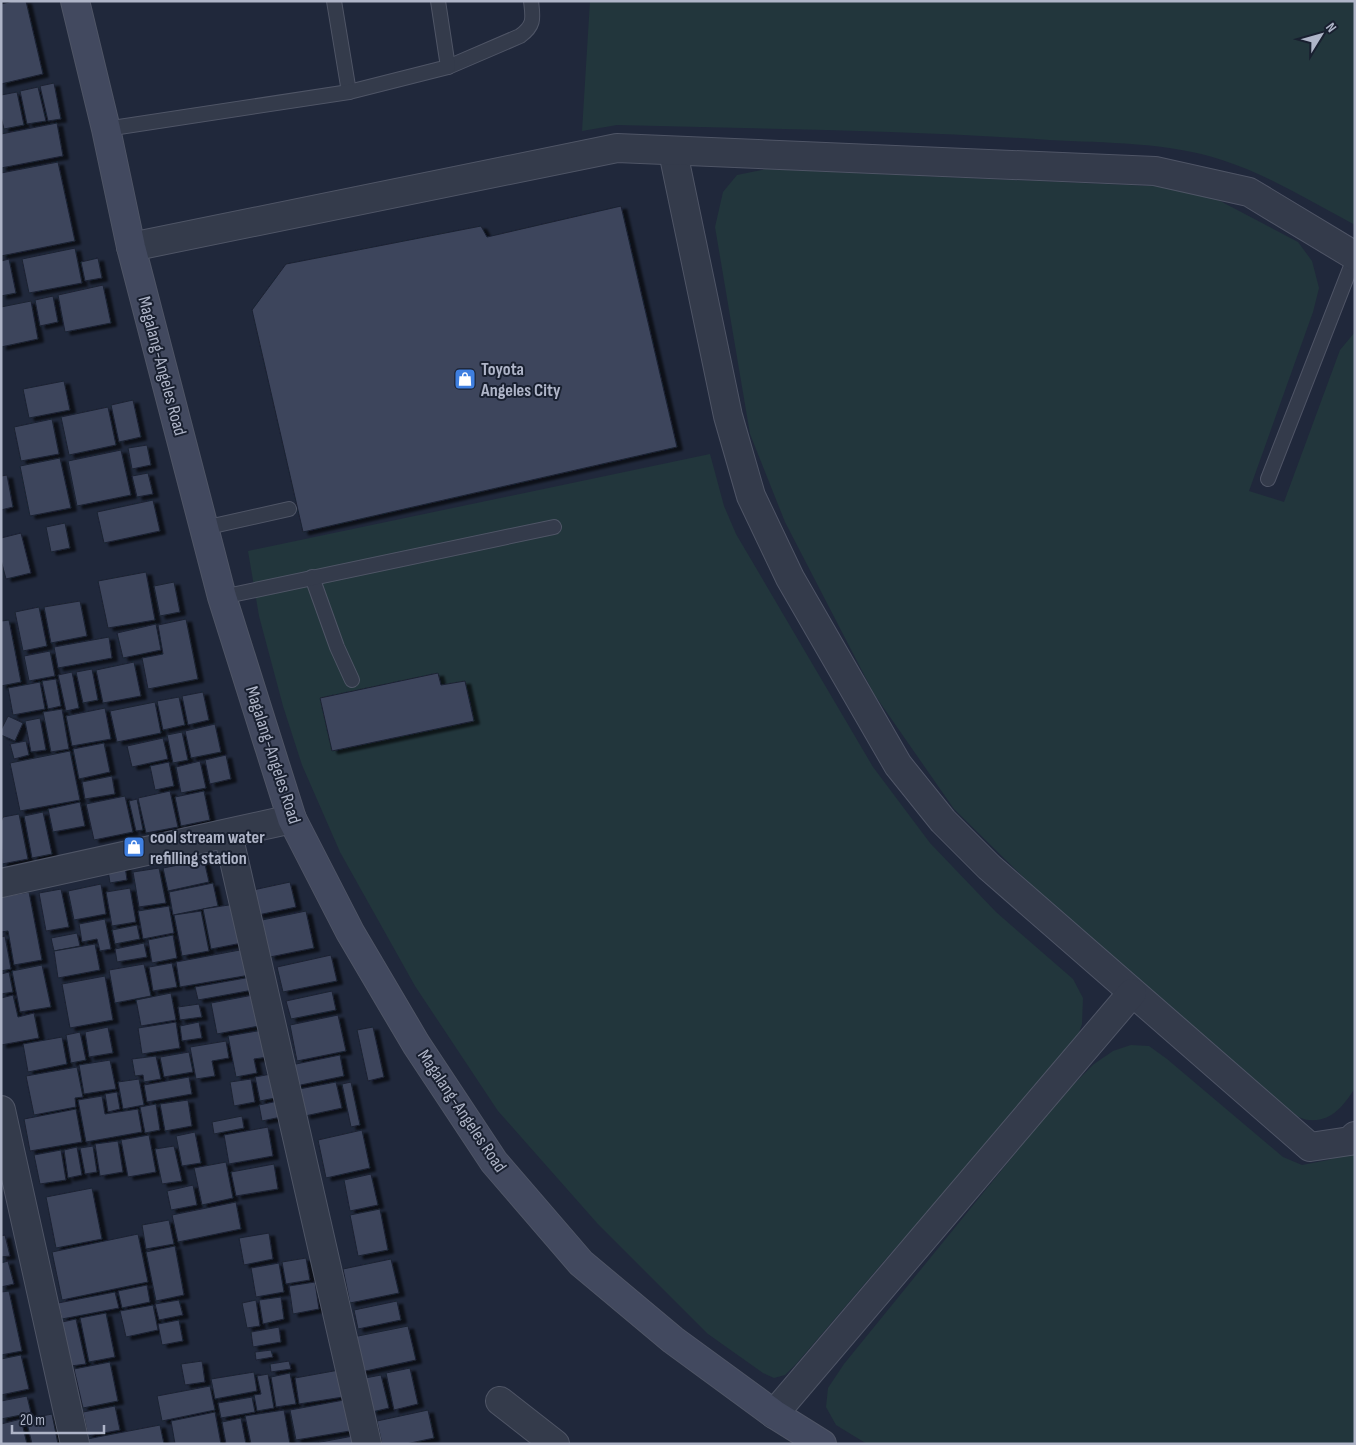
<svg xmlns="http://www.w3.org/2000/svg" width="1356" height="1445" font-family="'Sofia Sans Condensed',sans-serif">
<defs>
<filter id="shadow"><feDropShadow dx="5.5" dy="3" stdDeviation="1" flood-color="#0009"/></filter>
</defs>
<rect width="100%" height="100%" fill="#20283b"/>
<g fill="#22363c">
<path d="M590 1H1355V225C1312 202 1269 175 1222 160 1168 142 1106 143 1049 140 906 130 761 129 617 125L582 131Z"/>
<path d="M766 169 1173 187 1203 192 1298 242 1312 261 1319 288 1313 312 1249 491 1284 502 1340 350 1355 332V1088C1344 1105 1332 1122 1309 1120 1303 1120 1294 1114 1287 1112L1073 926 954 809 874 694 785 522 750 434 715 227 723 192 737 175Z"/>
<polygon points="710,454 724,506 736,534 873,767 930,843 996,912 1073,979 1083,998 1082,1024 1074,1047 885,1260 797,1363 785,1375 774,1378 763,1373 708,1334 597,1223 498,1111 415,986 340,852 302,765 283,706 259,616 248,551"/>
<polygon points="1131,1045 1149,1046 1167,1059 1283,1157 1302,1165 1328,1160 1355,1148 1355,1444 867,1444 836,1425 826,1407 828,1388 844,1364 1061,1097 1094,1064 1113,1051"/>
</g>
<g fill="#3c445c" stroke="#1b2232" filter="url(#shadow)">
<polygon points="13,1 26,1 43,74 1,84 1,4"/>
<polygon points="54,83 61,119 48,121 40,86"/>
<polygon points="38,87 46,121 27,124 20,91"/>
<polygon points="17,92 24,125 4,129 1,117 1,95"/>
<polygon points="57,123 63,156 1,168 1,134"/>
<polygon points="58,162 75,241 1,256 1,173"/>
<polygon points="621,206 677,447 303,532 252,310 286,264 481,226 487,237"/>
<polygon points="75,248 82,283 29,293 22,259"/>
<polygon points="98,258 102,278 85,281 81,262"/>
<polygon points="9,259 16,293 1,296 1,261"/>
<polygon points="103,285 111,323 65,332 58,295"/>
<polygon points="53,296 58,322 40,326 35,300"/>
<polygon points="31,301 38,339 1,347 1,307"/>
<polygon points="64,381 70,410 29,418 23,389"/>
<polygon points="133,400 141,437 119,442 111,405"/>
<polygon points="108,407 116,445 69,455 61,417"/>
<polygon points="52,419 59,454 21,461 14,427"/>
<polygon points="147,445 151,465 132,469 128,448"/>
<polygon points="121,450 131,495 77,506 68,461"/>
<polygon points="60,458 71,508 30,516 20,466"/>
<polygon points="148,473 153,494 137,497 132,476"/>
<polygon points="7,475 13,507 1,510 1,476"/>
<polygon points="153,500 160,531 104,543 97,512"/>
<polygon points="65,523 70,548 51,552 46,527"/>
<polygon points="21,533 31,573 6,579 1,560 1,538"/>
<polygon points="146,572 155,620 108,628 98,581"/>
<polygon points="174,582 180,612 160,616 154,586"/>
<polygon points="80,601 87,636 51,643 44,607"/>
<polygon points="39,607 47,646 23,651 15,612"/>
<polygon points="186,619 198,679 148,689 142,658 163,654 158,625"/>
<polygon points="9,620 21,682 1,686 1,621"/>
<polygon points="156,624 161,650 123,658 117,633"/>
<polygon points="109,637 112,658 58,668 54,647"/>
<polygon points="50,651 55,676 29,681 24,656"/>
<polygon points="134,662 141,696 103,703 96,670"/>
<polygon points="92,669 98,700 83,703 76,672"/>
<polygon points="72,672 79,708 66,711 58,675"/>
<polygon points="438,673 441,685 465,681 474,721 332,751 320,698"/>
<polygon points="56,679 61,706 48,709 42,681"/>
<polygon points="40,682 45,709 13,715 8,688"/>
<polygon points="203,692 209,720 188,725 182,696"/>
<polygon points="179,697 185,725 163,730 157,701"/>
<polygon points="155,702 161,733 117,742 110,711"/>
<polygon points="105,708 111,739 72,746 66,716"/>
<polygon points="62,709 69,749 51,752 43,712"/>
<polygon points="8,716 23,723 15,741 1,735 1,730"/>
<polygon points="40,718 46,750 31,752 25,721"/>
<polygon points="215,724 221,752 191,758 185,731"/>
<polygon points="182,732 188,760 173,763 167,735"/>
<polygon points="163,738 168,759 132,767 127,746"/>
<polygon points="26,741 29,755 14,759 10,744"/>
<polygon points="104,743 110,772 79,779 73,749"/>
<polygon points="70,751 80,800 20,811 10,763"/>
<polygon points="226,755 231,779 210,784 205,760"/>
<polygon points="200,761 206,788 181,793 176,767"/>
<polygon points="169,762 174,786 155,790 150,766"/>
<polygon points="112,776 115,794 85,799 82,782"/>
<polygon points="170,791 178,827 146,833 138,798"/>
<polygon points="204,791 210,820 181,826 175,797"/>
<polygon points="125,796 133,832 94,840 86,804"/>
<polygon points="137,799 143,830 136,831 129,801"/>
<polygon points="80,802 85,826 53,832 48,809"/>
<polygon points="43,812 52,854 32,858 24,816"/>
<polygon points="19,814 28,859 2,864 1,822 3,817"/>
<polygon points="204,860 209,882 168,891 163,868"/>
<polygon points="125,866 127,880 110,883 108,870"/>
<polygon points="159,868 166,903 139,907 133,872"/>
<polygon points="290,882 296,907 258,915 253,890"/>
<polygon points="213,883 218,906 173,915 169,892"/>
<polygon points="101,884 106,914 74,920 68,891"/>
<polygon points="130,888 136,922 112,926 106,892"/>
<polygon points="61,889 69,927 46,931 39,893"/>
<polygon points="29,892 42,960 14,965 8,931 1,932 1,897"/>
<polygon points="235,904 242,943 211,949 203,909"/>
<polygon points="169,906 174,933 143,939 138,911"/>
<polygon points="201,911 209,951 182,956 174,915"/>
<polygon points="306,911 314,948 270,957 262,920"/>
<polygon points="105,919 111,949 100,951 97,939 82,942 79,924"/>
<polygon points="137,925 140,939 115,944 112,930"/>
<polygon points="77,933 80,946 54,951 51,938"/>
<polygon points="173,935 177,958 152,963 148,940"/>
<polygon points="5,936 11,969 1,971 1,937"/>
<polygon points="144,943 147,957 117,962 115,949"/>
<polygon points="95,944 100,970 58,978 54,951"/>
<polygon points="245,949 250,975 180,987 176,962"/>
<polygon points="331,955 337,981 283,992 277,967"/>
<polygon points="172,963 177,987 153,991 149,967"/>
<polygon points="144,964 151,996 115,1003 109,970"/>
<polygon points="42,965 51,1007 20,1012 12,971"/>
<polygon points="9,972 13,992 1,994 1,974"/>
<polygon points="105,976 113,1020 70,1028 62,984"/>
<polygon points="251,977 253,990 198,1000 195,987"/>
<polygon points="332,991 336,1010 291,1019 286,1001"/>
<polygon points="171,993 176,1020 141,1026 136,1000"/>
<polygon points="13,995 18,1017 34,1013 39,1038 1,1045 1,998"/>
<polygon points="253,995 259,1026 217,1034 211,1003"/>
<polygon points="199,1004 202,1017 180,1020 178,1007"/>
<polygon points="338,1015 346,1051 297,1061 290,1025"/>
<polygon points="176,1022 180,1048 142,1054 138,1028"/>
<polygon points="199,1022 202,1038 182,1041 180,1026"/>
<polygon points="108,1027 113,1053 89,1057 85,1032"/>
<polygon points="373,1027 384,1077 368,1081 357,1030"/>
<polygon points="263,1030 268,1057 254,1059 257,1073 236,1077 228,1036"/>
<polygon points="80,1032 86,1060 71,1063 66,1035"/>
<polygon points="62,1037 67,1064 28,1072 23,1044"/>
<polygon points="226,1041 229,1058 212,1061 215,1076 196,1079 190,1047"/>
<polygon points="189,1052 193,1072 164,1077 160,1057"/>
<polygon points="340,1055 344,1076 296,1086 291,1065"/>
<polygon points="156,1056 161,1079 144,1082 143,1075 135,1076 132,1059"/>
<polygon points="110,1060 116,1089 84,1094 79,1065"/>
<polygon points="77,1067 83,1097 75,1098 76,1107 34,1115 26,1076"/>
<polygon points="271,1074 275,1098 260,1101 255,1077"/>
<polygon points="189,1077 192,1094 147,1102 144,1085"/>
<polygon points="139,1079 144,1105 123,1109 118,1082"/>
<polygon points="251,1079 255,1102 234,1106 230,1082"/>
<polygon points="336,1082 342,1108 305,1116 299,1089"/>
<polygon points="351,1082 360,1125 351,1127 342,1084"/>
<polygon points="117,1092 120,1109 108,1112 105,1094"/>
<polygon points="102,1096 105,1114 138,1109 142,1132 86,1142 78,1100"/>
<polygon points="188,1100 192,1126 165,1131 160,1104"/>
<polygon points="278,1101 281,1117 262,1121 259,1105"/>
<polygon points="156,1104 160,1130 145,1133 140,1107"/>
<polygon points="76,1109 82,1142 30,1151 24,1119"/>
<polygon points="242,1116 244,1128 214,1134 212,1122"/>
<polygon points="268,1127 273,1156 229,1164 224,1135"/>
<polygon points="362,1130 370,1168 326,1178 318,1140"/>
<polygon points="195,1132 201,1163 182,1166 176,1136"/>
<polygon points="149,1135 156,1172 128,1177 121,1140"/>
<polygon points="118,1141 123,1172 100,1176 95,1144"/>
<polygon points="93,1146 97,1172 85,1174 80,1148"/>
<polygon points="174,1146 182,1181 162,1184 155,1149"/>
<polygon points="77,1147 82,1175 68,1178 64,1150"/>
<polygon points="61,1150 66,1180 40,1184 34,1155"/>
<polygon points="226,1162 233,1198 202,1205 194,1168"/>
<polygon points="274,1164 278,1189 236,1196 231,1172"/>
<polygon points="371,1174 378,1205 350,1211 344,1180"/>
<polygon points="193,1185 197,1205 171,1210 167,1191"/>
<polygon points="92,1188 102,1239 56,1248 46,1197"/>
<polygon points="236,1202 241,1229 178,1242 172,1215"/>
<polygon points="380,1209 388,1250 358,1256 350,1215"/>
<polygon points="169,1220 174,1244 146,1249 142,1225"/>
<polygon points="269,1233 273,1259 244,1265 239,1238"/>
<polygon points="138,1234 148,1282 62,1300 52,1252"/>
<polygon points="5,1235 10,1256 1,1257 1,1236"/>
<polygon points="175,1246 184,1295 156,1301 146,1252"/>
<polygon points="306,1258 310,1280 286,1284 282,1262"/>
<polygon points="391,1259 399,1293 350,1303 343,1269"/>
<polygon points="8,1261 14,1284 1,1287 1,1263"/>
<polygon points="279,1263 284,1292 256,1297 251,1268"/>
<polygon points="315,1282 319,1309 293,1314 289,1286"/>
<polygon points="147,1285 150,1302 122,1308 118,1291"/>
<polygon points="9,1291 22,1351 1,1355 1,1292"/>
<polygon points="115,1292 119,1308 62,1319 58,1303"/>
<polygon points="281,1297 284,1319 263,1324 259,1300"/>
<polygon points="179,1300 183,1315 159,1320 155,1304"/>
<polygon points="256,1300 260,1326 247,1328 242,1303"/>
<polygon points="397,1301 401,1320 358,1329 354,1310"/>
<polygon points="153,1305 158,1330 126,1337 120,1311"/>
<polygon points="106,1313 115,1357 89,1362 80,1318"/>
<polygon points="76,1319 86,1364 71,1366 62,1322"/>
<polygon points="179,1320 183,1341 162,1345 158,1324"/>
<polygon points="408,1326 416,1360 361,1372 353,1337"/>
<polygon points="279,1327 281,1342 253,1347 251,1332"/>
<polygon points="271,1350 273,1357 256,1360 255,1352"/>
<polygon points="21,1355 29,1389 1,1395 1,1359"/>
<polygon points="202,1361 205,1382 185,1385 181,1364"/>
<polygon points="289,1361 291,1369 271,1372 270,1364"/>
<polygon points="110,1362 118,1401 83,1408 74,1369"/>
<polygon points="410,1368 418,1404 394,1410 386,1373"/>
<polygon points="339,1370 343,1397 299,1404 295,1378"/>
<polygon points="254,1372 257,1391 215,1399 211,1379"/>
<polygon points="290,1373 296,1404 276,1407 271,1377"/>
<polygon points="268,1374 274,1408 257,1411 254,1395 261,1394 257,1376"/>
<polygon points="381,1375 389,1408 372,1412 365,1378"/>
<polygon points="210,1386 215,1410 162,1421 157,1396"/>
<polygon points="27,1396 31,1413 1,1419 1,1401"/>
<polygon points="252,1397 255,1412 221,1418 218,1403"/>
<polygon points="344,1400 350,1431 296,1440 290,1410"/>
<polygon points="115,1406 120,1430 88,1436 83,1412"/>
<polygon points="284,1410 290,1444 251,1444 245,1416"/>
<polygon points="428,1410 434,1438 406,1444 382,1444 377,1421"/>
<polygon points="215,1412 221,1444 175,1444 171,1421"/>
<polygon points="52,1414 58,1444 32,1444 26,1419"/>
<polygon points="241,1418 246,1444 226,1444 222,1422"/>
<polygon points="21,1419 27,1444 1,1444 1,1424"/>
<polygon points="160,1425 164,1444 88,1444 87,1439"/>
<polygon points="353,1436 355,1444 310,1444"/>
</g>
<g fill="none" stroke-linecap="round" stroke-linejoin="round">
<g stroke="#4f5566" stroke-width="16">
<g id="service">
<polyline points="334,1 349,92"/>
<path d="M448 67 520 36C535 25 533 18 531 1"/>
<polyline points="106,129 349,92 448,67 438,1"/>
<polyline points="1268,479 1355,256"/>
<polyline points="204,528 289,509"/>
<polyline points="312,577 337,647 352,680"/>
<polyline points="222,597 554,527"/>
</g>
</g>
<g stroke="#4f5566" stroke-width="30">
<g id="minor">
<polyline points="673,152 728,416 751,496 790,578 898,765 943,821 989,867 1310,1147 1350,1141 1355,1136"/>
<polyline points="131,247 617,148 1155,171 1249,192 1355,256"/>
<polyline points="228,834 367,1444"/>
<polyline points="1,883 292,819"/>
<polyline points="1,1110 75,1444"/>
<polyline points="500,1401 555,1444"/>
<polyline points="774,1414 1132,993"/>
</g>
</g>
<g stroke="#4f5566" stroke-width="30">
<polyline id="secondary" points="75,1 106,129 131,247 222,597 292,819 350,932 416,1044 494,1162 581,1263 673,1340 774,1414 822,1444"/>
</g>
<use href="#service" stroke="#343b4b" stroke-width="14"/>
<use href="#minor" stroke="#343b4b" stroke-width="28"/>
<use href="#secondary" stroke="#42495f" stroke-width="28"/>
</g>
<defs>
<g id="shop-square" transform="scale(1.125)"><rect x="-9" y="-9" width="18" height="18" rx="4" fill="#3f7fe0" stroke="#192030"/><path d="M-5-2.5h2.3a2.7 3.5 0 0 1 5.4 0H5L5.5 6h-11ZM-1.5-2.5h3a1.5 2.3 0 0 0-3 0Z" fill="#fff"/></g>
</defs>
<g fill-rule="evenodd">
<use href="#shop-square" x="465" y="379"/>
<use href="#shop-square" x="134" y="847"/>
</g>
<g text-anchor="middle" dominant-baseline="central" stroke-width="4" stroke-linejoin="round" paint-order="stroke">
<g font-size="18" fill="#afb5c8" stroke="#192030">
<text transform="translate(162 366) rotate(75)">Magalang-Angeles Road</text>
<text transform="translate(273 755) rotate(72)">Magalang-Angeles Road</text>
<text transform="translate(462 1111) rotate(56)">Magalang-Angeles Road</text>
</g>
<g font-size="18" font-weight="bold" fill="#afb5c8" stroke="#192030" text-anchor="start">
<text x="481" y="369">Toyota<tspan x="481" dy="21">Angeles City</tspan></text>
<text x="150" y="837">cool stream water<tspan x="150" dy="21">refilling station</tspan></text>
</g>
</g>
<rect width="1356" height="1445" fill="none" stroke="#afb5c8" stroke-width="5"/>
<g transform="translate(1321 35) rotate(53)" stroke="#192030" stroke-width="4" paint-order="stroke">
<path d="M0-4L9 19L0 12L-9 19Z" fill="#afb5c8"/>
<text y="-8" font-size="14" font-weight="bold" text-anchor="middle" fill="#afb5c8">N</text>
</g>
<path d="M12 1425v8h92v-8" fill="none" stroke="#afb5c8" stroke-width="2.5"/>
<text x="20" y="1425" font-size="15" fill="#afb5c8" stroke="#192030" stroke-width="4" paint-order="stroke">20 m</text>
</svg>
